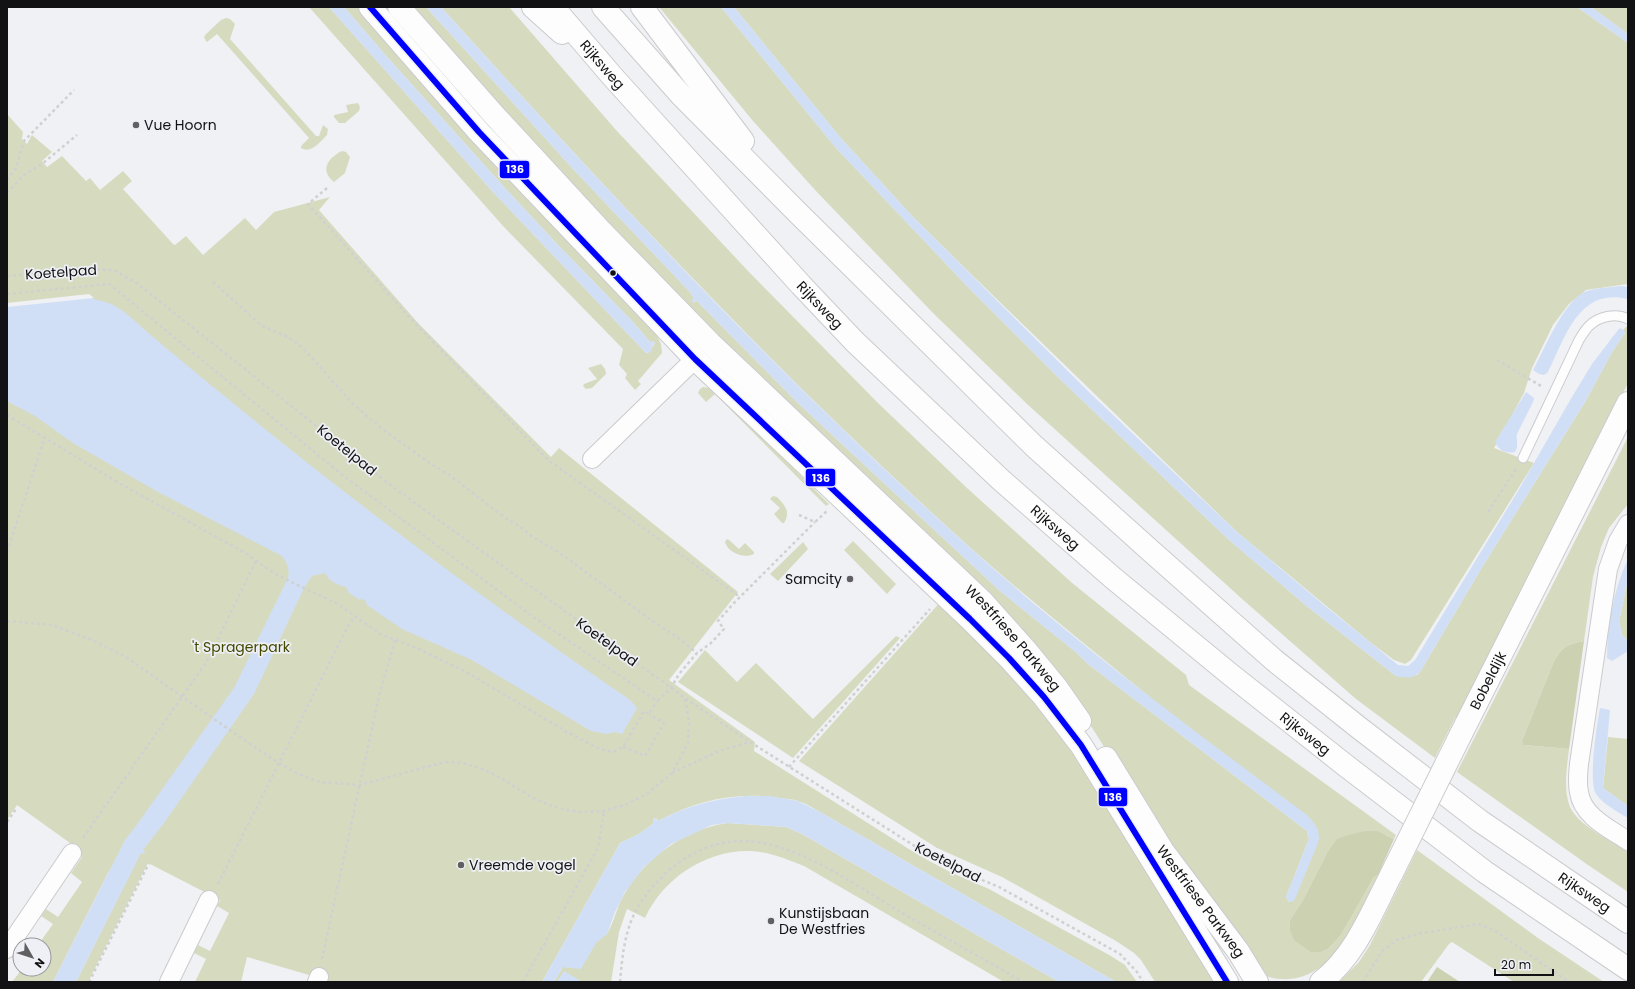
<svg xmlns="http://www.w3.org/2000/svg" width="1635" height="989" font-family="Poppins,sans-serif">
<rect width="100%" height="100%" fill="#f0f1f4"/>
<g fill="#d6dbc0">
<polygon points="309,7 329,7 494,193 646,353 648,353 655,343 653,341 651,343 632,321 556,243 504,187 389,59 344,7 363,7 655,331 661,344 662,353 638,381 641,384 635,390 625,378 627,374 619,365 623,349 503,226"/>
<path d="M407 7H426L573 169 689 291 694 298V303L696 300 800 405 1000 591 1077 653 1088 664 1307 831 1309 839 1286 897 1289 902 1319 838C1261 790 1204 742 1146 694 1082 642 1017 590 955 534 773 369 605 189 441 7H509L616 130 749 272 878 403 967 488 1071 582 1186 675 1189 685 1396 835 1394 839 1386 835 1327 853 1303 900 1290 920 1321 952 1328 949 1341 935 1374 877 1378 875C1370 890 1363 905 1356 920 1353 926 1351 933 1347 939 1328 967 1298 989 1263 975L1169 849 1082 712 684 307Z"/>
<polygon points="659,7 721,7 836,148 967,286 1061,380 1228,539 1308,607 1396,676 1417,675 1420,672 1481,569 1585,402 1612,352 1625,333 1623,330 1628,325 1628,383 1459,719 1455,718 1435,758 1356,699 1241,598 1027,404 934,314 816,191 753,121"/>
<polygon points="734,7 1577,7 1628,43 1628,284 1586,290 1569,304 1553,325 1532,368 1524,393 1494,448 1534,463 1411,660 1405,664 1394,660 1371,643 1237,532 975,278 913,217 839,136"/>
<polygon points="1591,7 1628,7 1628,34"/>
<path d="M226 18 230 19 235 24 230 39 316 136H319L323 125 328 129 327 135C320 142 311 154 301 148V146L309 138 217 34 207 42 206 41 204 37 206 34 221 20Z"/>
<polygon points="358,103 360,107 359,111 345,123 339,123 334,117 334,115 348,112 346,105"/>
<path d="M7 114 23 132 22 139 27 144 32 135 52 152 42 161 47 167 62 156 86 181 90 178 100 190 123 171 132 181 123 189 173 244 175 245 186 236 203 255 245 218 256 230 274 212 330 197 319 210 418 323 551 457 559 448 738 592 669 680 755 742 754 751 920 856 950 872 989 889 1111 956 1125 965 1137 982H1116L820 812C813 808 805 803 798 801 792 799 785 799 779 798 737 791 695 801 658 821L656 818 653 819 654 823 639 834 620 843 542 982H325L316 977 247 957 241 982H195L206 959 194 953 198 945 210 951 229 913 217 906 220 900 148 863 88 982H76L138 858 109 871 53 982H12L22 969H44V945H38L53 924 41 916 46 909 58 917 82 882 71 873 82 857 68 846 70 843 17 805 7 820Z"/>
<path d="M342 151 346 152 350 157 345 173 334 182C319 170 328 158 342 151Z"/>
<polygon points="601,364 605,369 606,374 592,388 586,389 583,386 584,384 597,379 588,368"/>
<polygon points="703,387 713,389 795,463 791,466 829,504 826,506 715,394 706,402 698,393 700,389"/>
<path d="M1628 437V504L1609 528 1601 547 1593 577 1584 641C1567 645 1564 645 1554 661L1522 741 1523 745 1569 749C1567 768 1563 788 1570 807 1578 825 1612 842 1628 852V892L1588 865 1457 772Z"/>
<path d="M773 496 777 497C785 505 791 512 784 523H782L774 514 780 508 770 499Z"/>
<path d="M727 539 729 540 739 549 745 543 754 552V554C744 559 728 553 725 542Z"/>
<polygon points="853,541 896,584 887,594 844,550"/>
<polygon points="803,542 808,549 778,581 770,574"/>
<polygon points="1628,580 1628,640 1622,635 1619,621"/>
<polygon points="942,600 1062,729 1222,982 1155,982 1141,960 1134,953 1116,941 1002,877 937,848 799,761"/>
<polygon points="896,636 900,638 793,758 678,682 705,650 737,682 756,663 813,719"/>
<polygon points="1608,737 1628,739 1628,806 1603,788"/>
<path d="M728 823 786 827 802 834 1059 982H1004L804 866C786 859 767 851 748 851 704 851 663 879 645 918L627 909 619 932 611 982H582L564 972 557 982H554L563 967 581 968C586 960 590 948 596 942 600 938 606 936 608 932 615 920 617 905 625 893 646 857 687 828 728 823Z"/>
<polygon points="1417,850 1538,938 1604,982 1514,982 1452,942 1449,944 1421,982 1339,982 1359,962 1370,945"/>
</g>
<g fill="#ccd2b1">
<path d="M1584 641 1569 749 1523 745 1522 741 1554 661C1564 645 1567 645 1584 641Z"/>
<polygon points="1366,831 1377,831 1394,839 1378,875 1374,877 1341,935 1328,949 1321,952 1311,952 1294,940 1290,930 1290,920 1303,900 1327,853 1337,839 1348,835"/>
<polygon points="1437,967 1460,982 1427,982"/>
</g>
<g fill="#d0dff6">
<polygon points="329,7 344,7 389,59 504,187 556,243 632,321 651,343 653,341 655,343 652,346 651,352 646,353 494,193"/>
<path d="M426 7H441C630 217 823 424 1038 607 1125 680 1216 747 1307 815 1315 824 1321 830 1318 843L1294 901 1289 902 1286 897 1309 839 1307 831 1088 664 1077 653 1000 591 800 405 696 300 693 303 691 300 694 298 689 291 573 169Z"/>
<path d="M721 7H734L839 136 913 217 1092 395 1237 532 1324 605 1398 665 1408 666 1415 660 1518 491 1569 402 1592 364 1618 330 1620 328 1624 330 1625 333 1612 352 1585 402 1481 569 1420 672C1413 679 1405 678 1396 676L1308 607 1228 539 1061 380 967 286 836 148Z"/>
<polygon points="1577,7 1591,7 1628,34 1628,43"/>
<path d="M1621 286 1628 287V299C1578 287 1565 339 1548 372L1544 375 1539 374 1533 370C1544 350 1565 298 1587 291 1598 288 1611 287 1621 286Z"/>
<path d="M89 296C95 301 105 301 111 304 124 310 136 322 146 331 301 462 463 586 630 700L637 708 622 734 614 732 607 734 591 731 472 660 402 629 367 605 365 600 362 599 360 600 349 593 346 587C337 585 329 581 325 573L312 576 305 586 254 694 164 823 143 850 145 852 144 854 141 853 76 982H53L125 840 136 826 234 688 288 578C290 569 287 563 282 556L158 492 73 443 35 416 7 401V305Z"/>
<path d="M1526 392 1534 398 1533 402 1517 434C1516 441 1519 446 1515 452 1506 454 1498 450 1495 442Z"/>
<path d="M1628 559V580L1619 621 1622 635 1628 640V651L1612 661 1607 658C1607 624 1614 589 1628 559Z"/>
<path d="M1600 708 1610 710 1603 788 1628 806V818C1618 812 1603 804 1596 794 1588 781 1597 724 1600 708Z"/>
<path d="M746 796H769L798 801 820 812 1116 982H1059L802 834 786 827 728 823 712 825 671 844 643 868 625 892 615 912 607 934 596 943 581 969 563 967 554 982H542L620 843 639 834 654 823 653 819 655 818 658 821C686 806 714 799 746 796Z"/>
<polygon points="564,971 582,982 557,982"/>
</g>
<polygon fill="#f0f1f4" points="89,294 94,298 7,307 7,303"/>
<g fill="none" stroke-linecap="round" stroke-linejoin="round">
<g stroke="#cbcbcd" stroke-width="11">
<path id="service" d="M1523 458 1579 340C1582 335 1585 330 1589 326 1598 317 1616 312 1628 319"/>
</g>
<g stroke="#cbcbcd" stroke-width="20">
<g id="minor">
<polyline points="592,459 695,359"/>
<path d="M1628 524 1618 541 1608 569 1579 764C1578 774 1577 783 1579 792 1582 816 1610 829 1628 841"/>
<polyline points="7,949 72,853"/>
<polyline points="169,982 209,900"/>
<polyline points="317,982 319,977"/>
</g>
</g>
<g stroke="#cbcbcd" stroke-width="24">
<g id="tertiary">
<polyline points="370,7 479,132 695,359 970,619 1009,658 1044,697 1081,745 1227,982"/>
<path id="s1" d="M399 7 495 116 602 232 711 344 983 602 1025 649 1057 688 1080 721"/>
<path id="s2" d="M1461 734 1628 403"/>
<path id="s3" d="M1106 758 1163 851 1238 951 1257 982"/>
<path d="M1321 982C1356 955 1372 911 1392 873"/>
</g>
</g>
<g stroke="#cbcbcd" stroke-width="24">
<g id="motorway">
<polyline points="533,7 562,33"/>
<path id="s4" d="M553 7 612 76 801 285 855 342 1001 480 1113 578 1231 675 1345 765 1485 872 1628 969"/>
<path id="s5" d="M603 7 681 95 797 212 1034 446 1152 552 1274 660 1358 727 1480 821 1628 922"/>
<polyline points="642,7 743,141"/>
</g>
</g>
<g stroke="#d0d0d0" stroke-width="2.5" stroke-dasharray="3 3" stroke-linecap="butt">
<polyline points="7,180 16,168 24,141 74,90"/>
<polyline points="327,188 308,204 409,317 548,460 740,597"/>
<polyline points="7,193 24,175 42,164 77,135"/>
<polyline points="7,276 82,269 114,270 138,284 393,487 685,698 750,742 929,855 958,870 999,887 1120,954 1137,972 1143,982"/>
<polyline points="213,282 262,326 288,337 303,348 352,403 381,428 428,462 448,474 508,520 518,525 530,535 564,556 651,620 677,637 697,653"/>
<polyline points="7,294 109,284 345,477 532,616 657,701 671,688 679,674 697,653 710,644 724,629 718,621 733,604 815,522"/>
<polyline points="1497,360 1541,386"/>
<polyline points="7,415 119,483 247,554 269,570 287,580 338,604 380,634 417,648 468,673 567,732 600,749 613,752 623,747 644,711 649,714 657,701"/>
<polyline points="1488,512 1516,469"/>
<polyline points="799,515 815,522 827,511"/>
<polyline points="7,552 45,437"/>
<polyline points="7,621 52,625 92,640 126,657 234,733 279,763 298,774 320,782 360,785 445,762 463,763 480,768 499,777 533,798 549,805 566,810 582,812 604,811 625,805 647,794 672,773 688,743 689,721 685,699"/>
<polyline points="623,747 645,756 664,723 649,714"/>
<polyline points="789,767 930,609"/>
<polyline points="672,773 719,751 750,742"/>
<polyline points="7,822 16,809"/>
<polyline points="83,838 207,661 256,561"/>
<polyline points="218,884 348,626 355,617"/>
<polyline points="322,959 379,696 395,640"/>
<polyline points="89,982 149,863"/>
<polyline points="523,982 598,848 604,811"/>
<path d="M620 982C624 934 629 908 665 874 685 855 713 841 741 841 796 841 853 884 899 911 940 935 982 958 1023 982"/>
<polyline points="1363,982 1382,951 1397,940 1418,934 1478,924 1492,929 1569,982"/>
</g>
<use href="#service" stroke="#fdfdfd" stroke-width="9"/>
<use href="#minor" stroke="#fdfdfd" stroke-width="18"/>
<use href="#tertiary" stroke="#fdfdfd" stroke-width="22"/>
<use href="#motorway" stroke="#fdfdfd" stroke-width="22"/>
<g stroke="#cbcbcd" stroke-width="24" stroke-linecap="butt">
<polyline id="tertiary-bridge" points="1392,873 1461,734"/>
</g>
<use href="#tertiary-bridge" stroke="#fdfdfd" stroke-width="22"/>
<g stroke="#eff0f5" stroke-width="9">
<polyline id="bus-1" points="370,7 479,132 695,359 970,619 1009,658 1044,697 1081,745 1227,982"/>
</g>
<use href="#bus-1" stroke="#00f" stroke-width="6"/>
</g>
<g fill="#606062" stroke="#eff0f5" stroke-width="1.5">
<circle cx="136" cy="125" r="4"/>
<circle cx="850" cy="579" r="4"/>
<circle cx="461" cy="865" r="4"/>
<circle cx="771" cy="921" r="4"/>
</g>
<circle fill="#121214" stroke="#eff0f5" stroke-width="1.5" cx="613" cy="273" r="3.5"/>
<g text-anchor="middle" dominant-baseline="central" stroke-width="3.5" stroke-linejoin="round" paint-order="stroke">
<g font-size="14" fill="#121214" stroke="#eff0f5">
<text stroke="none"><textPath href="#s4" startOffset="76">Rijksweg</textPath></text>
<text transform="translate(61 272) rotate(-4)">Koetelpad</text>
<text stroke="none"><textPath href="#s4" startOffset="400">Rijksweg</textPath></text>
<text transform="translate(347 450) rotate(39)">Koetelpad</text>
<text stroke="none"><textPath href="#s4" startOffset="724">Rijksweg</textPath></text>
<text stroke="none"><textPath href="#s1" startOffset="881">Westfriese Parkweg</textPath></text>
<text transform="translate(607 642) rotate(36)">Koetelpad</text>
<text stroke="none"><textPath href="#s2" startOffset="60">Bobeldijk</textPath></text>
<text stroke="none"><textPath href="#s4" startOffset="1048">Rijksweg</textPath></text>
<text transform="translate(948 862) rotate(27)">Koetelpad</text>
<text stroke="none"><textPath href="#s5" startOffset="1325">Rijksweg</textPath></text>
<text stroke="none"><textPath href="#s3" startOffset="172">Westfriese Parkweg</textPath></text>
</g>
<g font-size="14" fill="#121214" stroke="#eff0f5" text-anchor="start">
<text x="144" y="125">Vue Hoorn</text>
<text x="842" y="579" text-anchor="end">Samcity</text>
<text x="469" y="865">Vreemde vogel</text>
<text x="779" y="913">Kunstijsbaan<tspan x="779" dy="16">De Westfries</tspan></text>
</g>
<g font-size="14" fill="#434a00" stroke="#eff0f5">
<text x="241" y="647">'t Spragerpark</text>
</g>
</g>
<g stroke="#eff0f5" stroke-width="1.5">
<rect x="499" y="160" width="31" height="19" rx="4" fill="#00f"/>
<rect x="805" y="468" width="31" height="19" rx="4" fill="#00f"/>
<rect x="1098" y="787" width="30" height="20" rx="4" fill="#00f"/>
</g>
<g font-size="11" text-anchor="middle" font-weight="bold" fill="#fff">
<text x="515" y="173">136</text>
<text x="821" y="482">136</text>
<text x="1113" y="801">136</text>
</g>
<rect width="1635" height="989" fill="none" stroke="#121214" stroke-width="16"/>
<g transform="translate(32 957) rotate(129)"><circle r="19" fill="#eff0f5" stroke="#97979b"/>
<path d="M0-3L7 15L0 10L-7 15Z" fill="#606062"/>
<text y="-6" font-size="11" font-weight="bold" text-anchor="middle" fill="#121214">N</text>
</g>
<path d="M1495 969v6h58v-6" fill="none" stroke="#121214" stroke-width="2"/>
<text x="1501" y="969" font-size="12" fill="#121214" stroke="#eff0f5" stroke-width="3" paint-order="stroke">20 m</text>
</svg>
